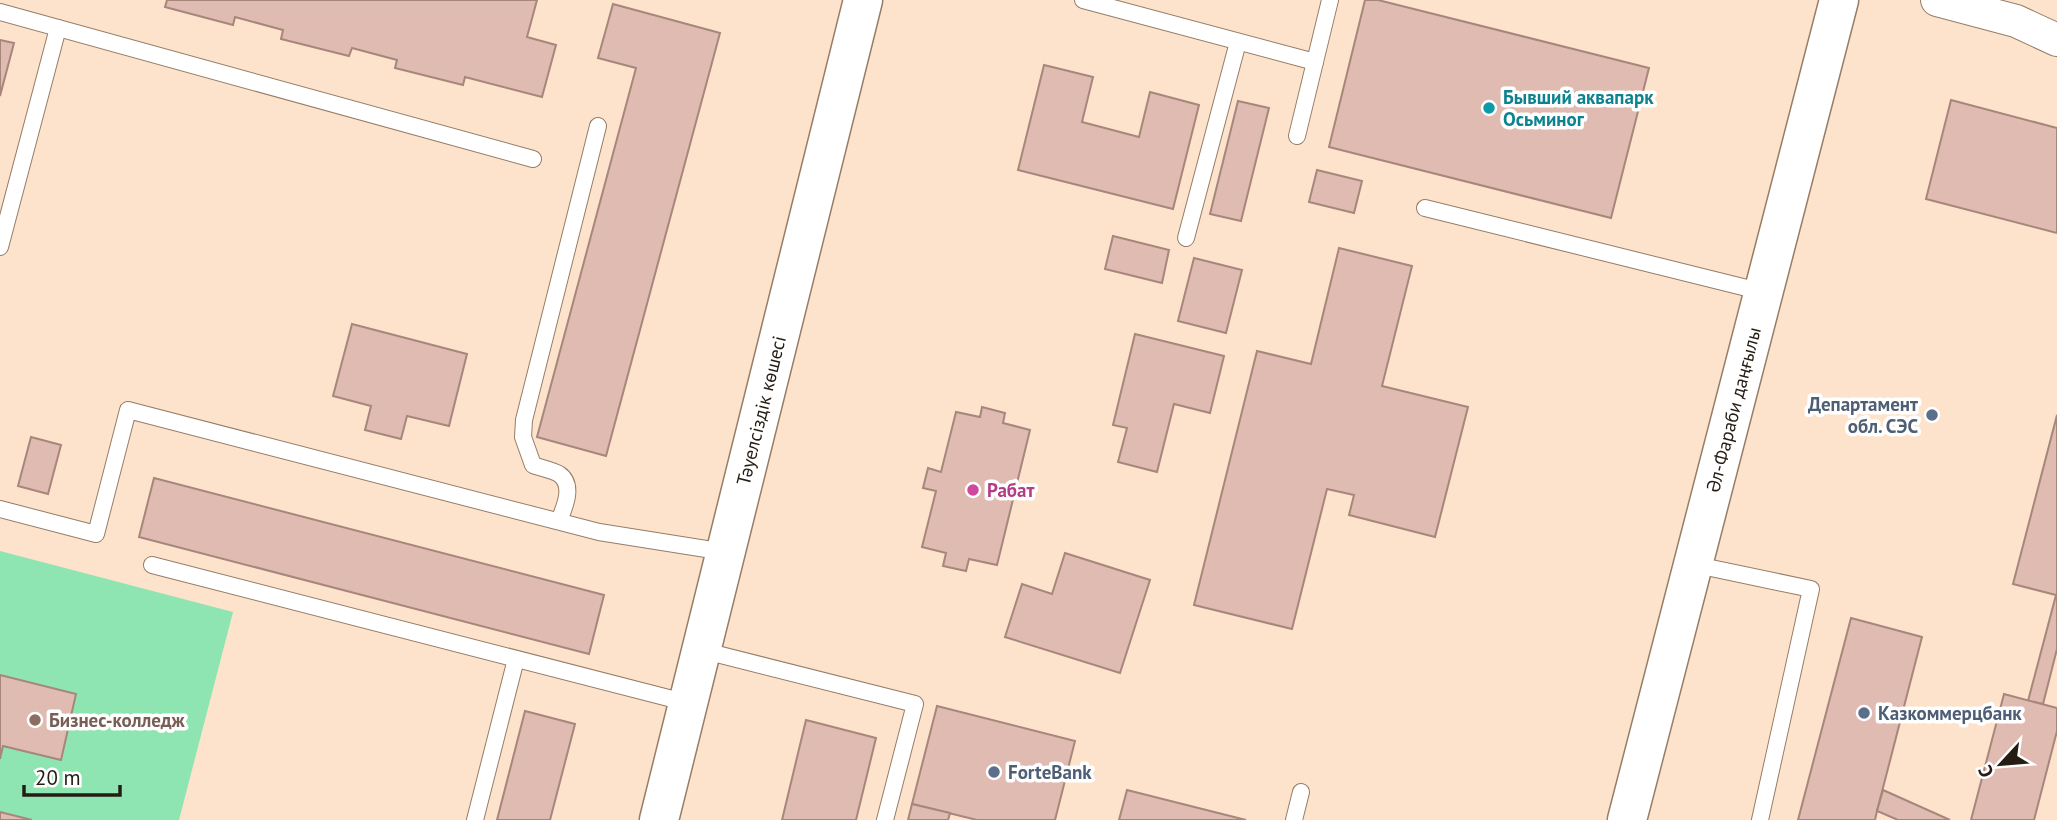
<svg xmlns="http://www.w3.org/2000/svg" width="2057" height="820" font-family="'PT Sans',sans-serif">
<rect width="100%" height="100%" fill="#fde3cb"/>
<polygon fill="#8ee5b2" points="0,551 233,612 179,820 0,820"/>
<g fill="#dfbbb1" stroke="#a7867c" stroke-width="2">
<polygon points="167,0 537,0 527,37 556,45 542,97 465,77 463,85 395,68 397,60 352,48 349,56 281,39 283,30 235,17 233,25 165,7"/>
<polygon points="1365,0 1378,0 1649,68 1611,218 1329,147"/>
<polygon points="613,4 720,33 606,456 537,437 636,68 598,58"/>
<polygon points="0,40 14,43 0,96"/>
<polygon points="1044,65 1093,77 1082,122 1139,137 1150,92 1199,105 1173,209 1018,170"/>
<polygon points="1951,100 2057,128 2057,233 1926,199"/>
<polygon points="1238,101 1269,108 1241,221 1210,214"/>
<polygon points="1317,170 1362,181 1354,213 1309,202"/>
<polygon points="1113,236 1169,250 1162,283 1105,269"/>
<polygon points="1339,248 1412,266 1382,386 1468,407 1435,537 1349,515 1354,495 1327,489 1292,629 1194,605 1257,351 1311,364"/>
<polygon points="1194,258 1242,270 1226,333 1178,321"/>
<polygon points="352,324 467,354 449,426 407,416 401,439 365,430 371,406 333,396"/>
<polygon points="1135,334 1224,356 1210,413 1174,404 1157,472 1118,462 1127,428 1113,425"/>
<polygon points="982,407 1005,413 1003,423 1030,430 997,565 969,559 966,571 943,566 946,553 922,547 936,491 923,488 928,468 941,472 956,412 980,417"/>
<polygon points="2057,415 2057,649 2043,704 2028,701 2056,595 2013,584"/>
<polygon points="31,437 61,445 48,494 18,486"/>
<polygon points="154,478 604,595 589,654 139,537"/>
<polygon points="1065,553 1150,580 1120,673 1005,637 1022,584 1052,594"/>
<polygon points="1851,618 1922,637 1877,811 1875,820 1798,820"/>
<polygon points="0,675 76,694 61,760 3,746 0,759"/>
<polygon points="2004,694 2057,708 2057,731 2034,820 1971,820"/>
<polygon points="937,706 1075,741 1055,820 977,820 912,804"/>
<polygon points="525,711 575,724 550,820 497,820"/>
<polygon points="806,720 876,738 856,820 782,820"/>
<polygon points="1127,790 1246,820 1119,820"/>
<polygon points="1883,790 1950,820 1898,820 1877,811"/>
<polygon points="912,804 950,813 948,820 908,820"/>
<polygon points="0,812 32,820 0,820"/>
</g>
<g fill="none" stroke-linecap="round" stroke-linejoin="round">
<g stroke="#957d67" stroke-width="18">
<g id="service">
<polyline points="1083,0 1315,62"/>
<polyline points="0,12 533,159"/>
<polyline points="1297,136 1330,0"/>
<polyline points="1425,208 1763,292"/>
<polyline points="1186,238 1238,42"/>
<polyline points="0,247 58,28"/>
<polyline points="0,509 96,534 128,410 599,532 725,552"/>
<path d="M559 521C564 508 575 485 559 474 552 470 541 468 533 465L523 437 524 420 598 126"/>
<polyline points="1692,564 1811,589 1760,820"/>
<polyline points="152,565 688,703"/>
<polyline points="701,650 915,704 885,820"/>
<polyline points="475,820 516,659"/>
<polyline points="1294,820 1301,792"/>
</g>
</g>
<g stroke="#957d67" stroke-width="34">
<polyline id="minor" points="1937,0 2016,21 2057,40"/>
</g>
<g stroke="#957d67" stroke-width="41">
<g id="secondary">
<path id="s1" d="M659 820 863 0"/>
<path id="s2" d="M1627 820 1839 0"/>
</g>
</g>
<use href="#service" stroke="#fff" stroke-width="16"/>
<use href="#minor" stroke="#fff" stroke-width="32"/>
<use href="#secondary" stroke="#fff" stroke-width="38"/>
</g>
<circle fill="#0f9aa8" stroke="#fff" stroke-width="2.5" cx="1489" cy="108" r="7"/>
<g fill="#5c6f8a" stroke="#fff" stroke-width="2.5">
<circle cx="1932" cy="415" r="7"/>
<circle cx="1864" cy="713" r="7"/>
<circle cx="994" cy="772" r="7"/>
</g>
<circle fill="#d1479c" stroke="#fff" stroke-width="2.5" cx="973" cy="490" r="7"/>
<circle fill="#8d6e63" stroke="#fff" stroke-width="2.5" cx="35" cy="720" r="7"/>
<g text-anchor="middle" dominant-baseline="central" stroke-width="7" stroke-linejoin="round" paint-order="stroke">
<g font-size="19" font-weight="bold" fill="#0d838f" stroke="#fff" text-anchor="start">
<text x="1503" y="97">Бывший аквапарк<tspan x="1503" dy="22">Осьминог</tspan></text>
</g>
<g font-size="19" font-weight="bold" fill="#4e5e75" stroke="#fff" text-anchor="start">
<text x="1918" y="404" text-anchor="end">Департамент<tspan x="1918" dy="22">обл. СЭС</tspan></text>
<text x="1878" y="713">Казкоммерцбанк</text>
<text x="1008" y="772">ForteBank</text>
</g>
<g font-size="19" fill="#251c13" stroke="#fff">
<text stroke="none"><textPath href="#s1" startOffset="422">Тәуелсіздік көшесі</textPath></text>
<text stroke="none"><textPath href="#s2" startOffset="424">Әл-Фараби даңғылы</textPath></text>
</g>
<g font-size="19" font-weight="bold" fill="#b23c85" stroke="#fff" text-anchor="start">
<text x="987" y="490">Рабат</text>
</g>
<g font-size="19" font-weight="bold" fill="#785e54" stroke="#fff" text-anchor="start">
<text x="49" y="720">Бизнес-колледж</text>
</g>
</g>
<g transform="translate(2001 764) rotate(244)" stroke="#ffffff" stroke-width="5" paint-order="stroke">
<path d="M0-5L12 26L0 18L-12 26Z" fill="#251c13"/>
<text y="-10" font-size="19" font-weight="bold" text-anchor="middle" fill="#251c13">С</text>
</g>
<path d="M24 785v10h96v-10" fill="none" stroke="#251c13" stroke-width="3.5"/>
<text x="35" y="785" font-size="21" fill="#251c13" stroke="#ffffff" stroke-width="5" paint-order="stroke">20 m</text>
</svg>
